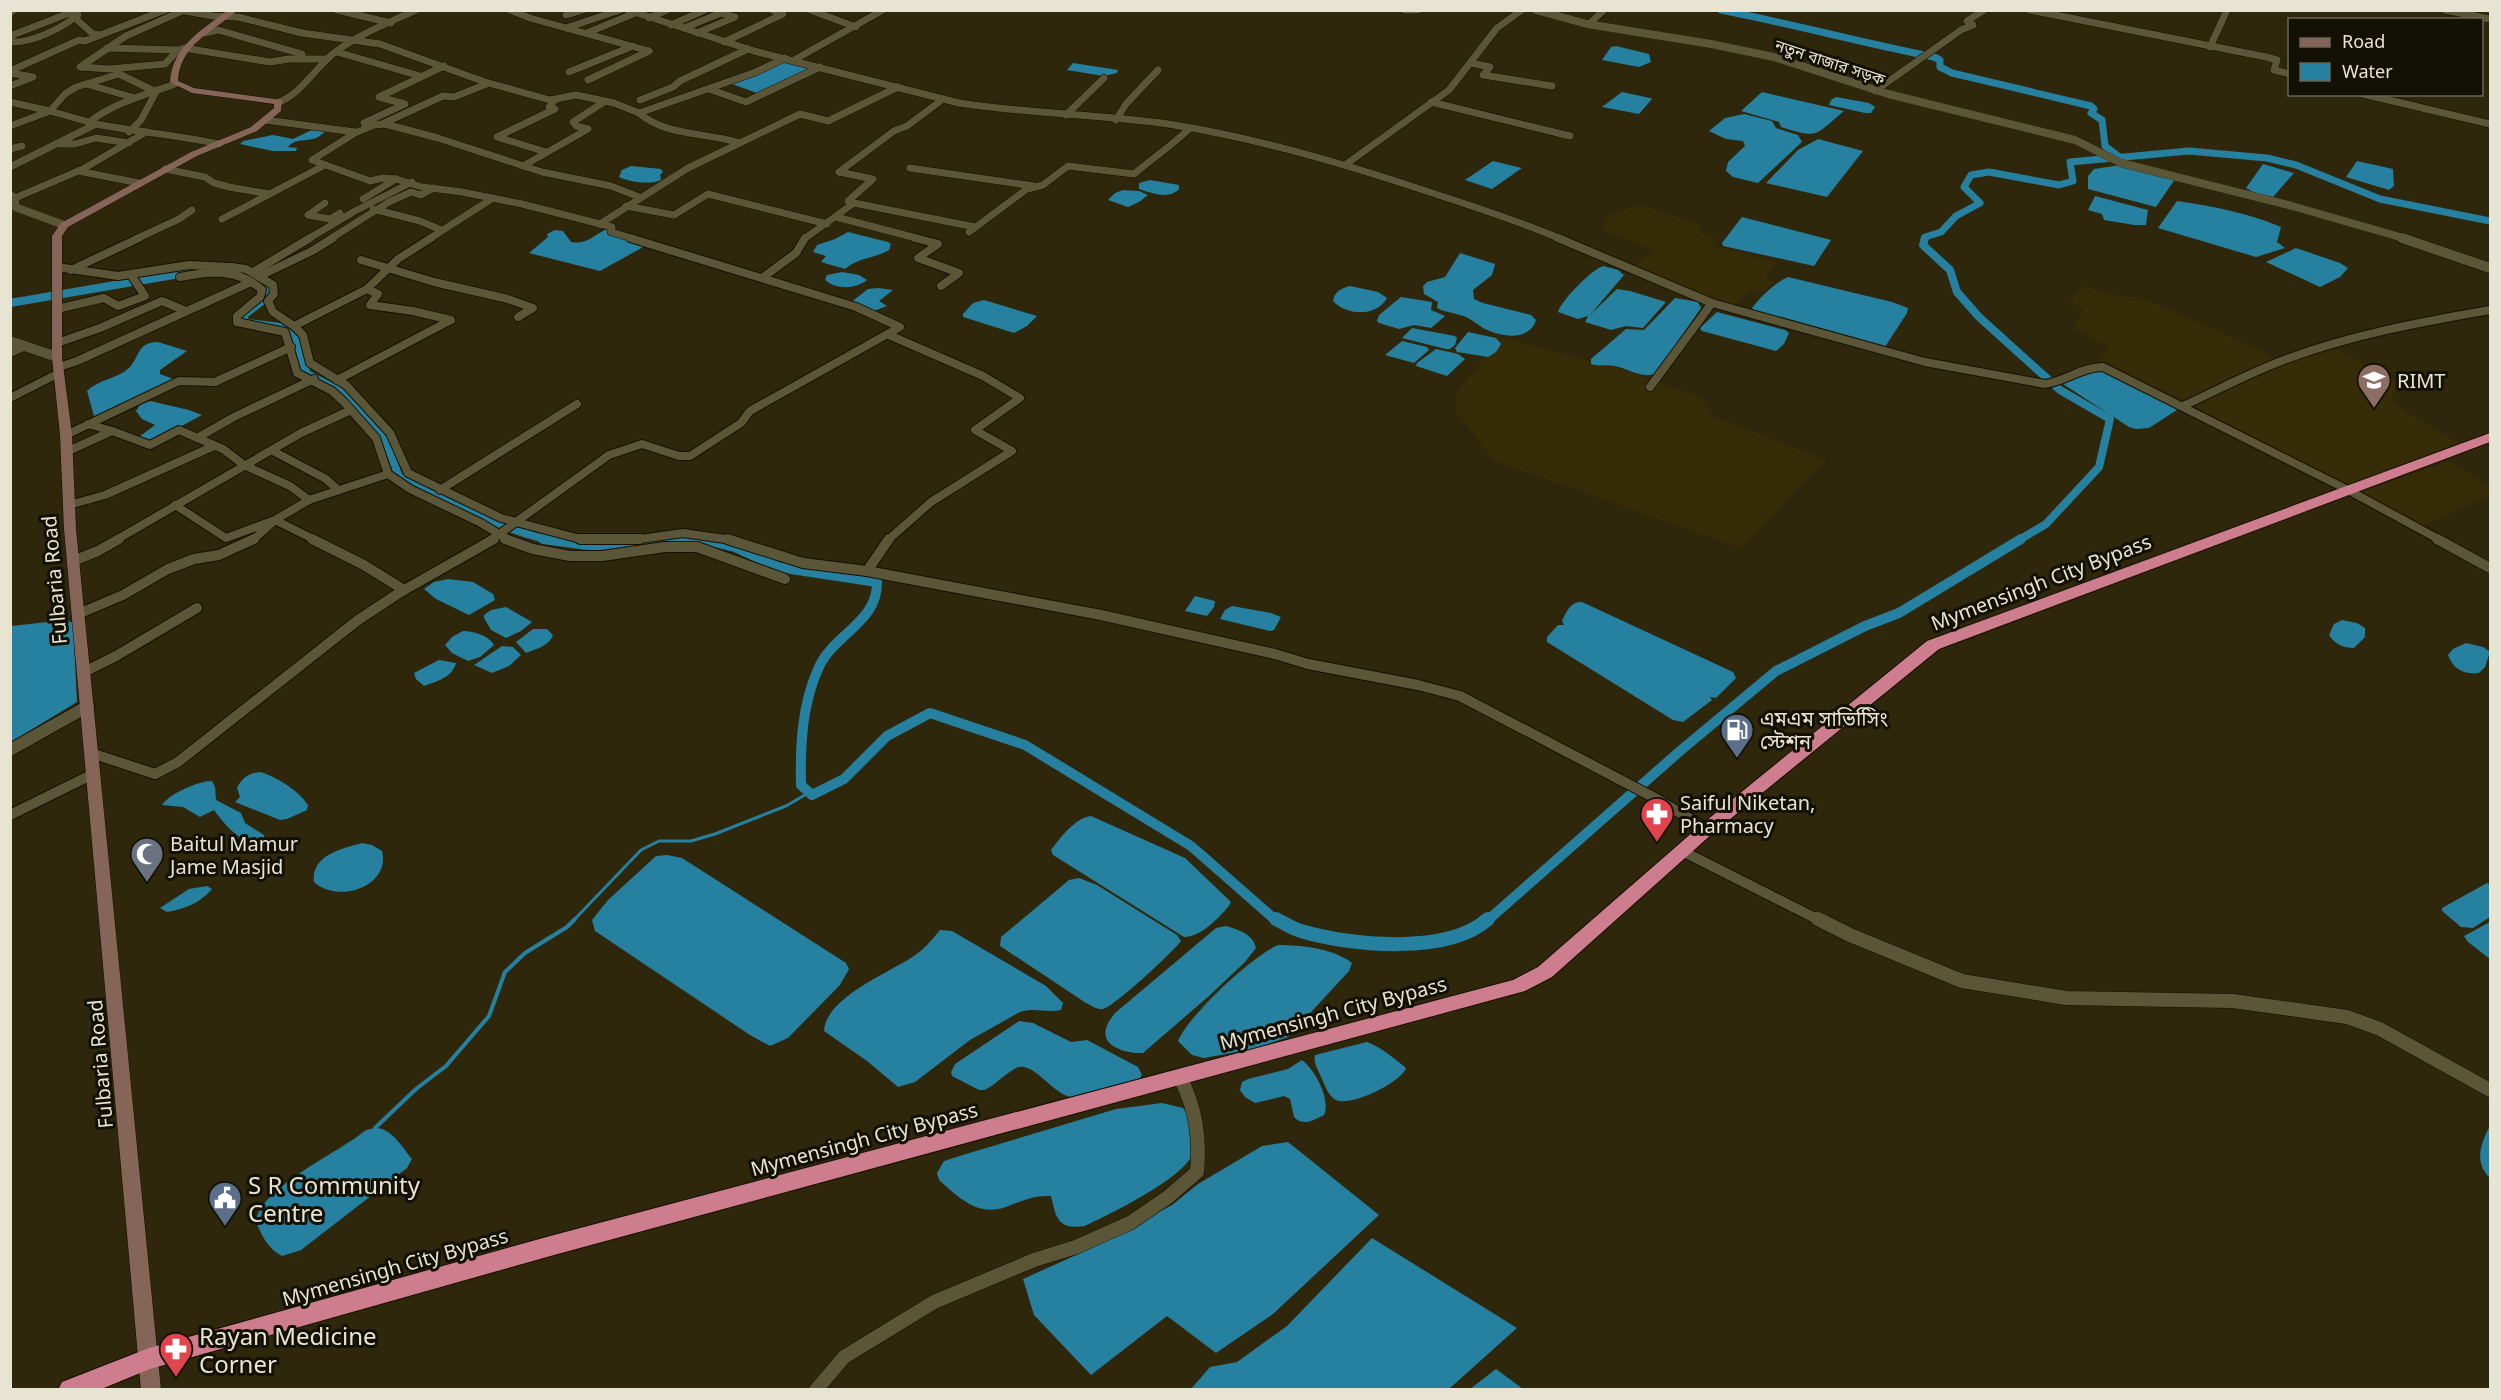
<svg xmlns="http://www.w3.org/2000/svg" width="2501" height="1400" font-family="'Noto Sans','Noto Sans Bengali',sans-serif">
<rect width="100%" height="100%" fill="#2e270c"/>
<g fill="#362d08">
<polygon points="1641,205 1703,226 1698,232 1716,238 1713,245 1776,263 1765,277 1773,283 1764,290 1751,291 1733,305 1674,287 1630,269 1653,250 1601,229 1609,214"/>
<polygon points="2083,286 2112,295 2142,298 2185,316 2276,358 2185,401 2099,362 2109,346 2073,329 2084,310 2069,300"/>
<polygon points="1502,338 1611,366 1703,398 1712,416 1826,460 1741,548 1493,460 1455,410 1457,392"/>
<polygon points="2332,347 2403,386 2392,395 2393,402 2406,412 2459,443 2347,487 2191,405 2280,364"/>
<polygon points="2449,461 2490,486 2490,496 2421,526 2362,492"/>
</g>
<g fill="#26809f">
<polygon points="1616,46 1649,54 1651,62 1639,67 1602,60 1611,47"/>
<polygon points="786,62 813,68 757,93 732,84 732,82"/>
<polygon points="1073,63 1118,70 1117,73 1104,76 1067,70"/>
<polygon points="1622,92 1650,98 1652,99 1639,114 1602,107"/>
<path d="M1762 92 1844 111C1814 136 1819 139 1781 127L1779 122 1741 111Z"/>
<polygon points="1836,97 1869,103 1875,107 1871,113 1865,113 1829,105 1831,100"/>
<polygon points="1744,114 1772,121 1776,128 1798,135 1802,142 1758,183 1733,177 1726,171 1728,162 1745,146 1743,141 1726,139 1709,131 1725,118"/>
<path d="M314 129 326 131C322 134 317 139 312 139 302 142 296 138 288 147L297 148 296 151H273L240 144 243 141 273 135 293 139Z"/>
<polygon points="1818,139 1863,151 1827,197 1766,183 1798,150"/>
<polygon points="1493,161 1522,168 1492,189 1465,180"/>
<polygon points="2357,161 2393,169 2394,186 2389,190 2346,177"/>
<polygon points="2263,164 2294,173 2273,197 2255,193 2246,188"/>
<polygon points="2121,165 2175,179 2156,207 2088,189 2088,176 2094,169"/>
<path d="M631 166 661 169 663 172 660 175 661 180C650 185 630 182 619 177L622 170Z"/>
<path d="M1150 180 1179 185V189C1169 200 1152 193 1139 189V183Z"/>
<polygon points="1123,190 1139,191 1148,195 1139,202 1128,207 1108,200 1115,193"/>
<polygon points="2095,196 2148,210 2146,225 2134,225 2104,220 2102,214 2088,210"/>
<path d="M2177 201C2213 206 2248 213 2281 227L2277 242 2285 248 2256 257 2158 228Z"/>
<polygon points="1742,217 1831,240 1814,266 1723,246 1722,243"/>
<path d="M607 229 645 246 600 271 529 253 548 237 547 234 555 230 563 231 571 242C586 245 594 235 607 229Z"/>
<path d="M848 232 888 242 891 244 889 250C874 259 859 257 845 269L821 262 826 256 813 252 817 245 835 239Z"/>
<polygon points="2296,248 2340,263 2348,268 2340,277 2320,287 2266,262"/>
<path d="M1460 253 1495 264 1492 275 1473 290 1474 299 1483 303 1531 315 1536 320C1529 342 1500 337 1483 328 1478 325 1474 321 1468 318 1458 313 1446 313 1437 308L1438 302 1424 294 1423 286 1427 282 1445 277Z"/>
<path d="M1603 266 1618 270 1624 275 1590 315 1617 289 1630 291 1666 302 1643 328 1626 326 1611 330 1585 322 1588 316 1578 319 1558 312C1560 302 1592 269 1603 266Z"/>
<path d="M842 272 859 275 867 280C856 289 837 290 825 280L827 275Z"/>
<path d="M1788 277 1892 302 1908 308 1907 313 1885 347 1757 313 1752 308C1760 297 1775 283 1788 277Z"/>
<path d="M1350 286 1378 292 1387 298C1377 317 1346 316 1333 301 1335 291 1340 289 1350 286Z"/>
<polygon points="878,288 893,290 879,301 887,306 874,311 850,303 868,289"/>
<polygon points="1401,297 1432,302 1431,310 1445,316 1431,328 1414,325 1399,329 1379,323 1377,321 1379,315"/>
<path d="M1675 298 1698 302 1701 308 1656 373C1644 380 1627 368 1614 366 1606 364 1599 367 1591 364V359L1626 329 1644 330Z"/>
<polygon points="984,300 1037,316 1027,326 1014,333 963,317 963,314 973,303"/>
<polygon points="1717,312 1785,330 1789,333 1784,344 1776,351 1702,331 1700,328"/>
<polygon points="1412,328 1455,336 1457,338 1455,345 1450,349 1446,349 1402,338"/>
<polygon points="1468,332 1496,338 1501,344 1496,352 1488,357 1457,352 1455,348"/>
<polygon points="1402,341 1427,347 1429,350 1414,363 1385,355"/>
<path d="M158 342 187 351 160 370V374L176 380 98 417 94 416 87 391C99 379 117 379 129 368 140 357 137 342 158 342Z"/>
<polygon points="1436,349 1458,354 1465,359 1447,376 1416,366 1417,363"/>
<polygon points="2097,368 2180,408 2149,428 2136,429 2129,427 2063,384 2064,381"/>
<polygon points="150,401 189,410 202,415 150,443 139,437 155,425 142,419 136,411 140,405"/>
<polygon points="448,579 473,582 493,594 495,600 469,615 436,599 424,589 434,582"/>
<polygon points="1195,596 1215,601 1214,607 1207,616 1185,611"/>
<path d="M1582 602 1733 672 1736 678 1716 698 1710 697 1712 700 1683 722 1673 720 1547 642V637L1558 625H1564L1562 621C1566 612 1571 601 1582 602Z"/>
<polygon points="1232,606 1271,613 1281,617 1274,630 1270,631 1220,619 1225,610"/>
<polygon points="506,607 532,622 521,631 506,638 491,630 484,618 484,615 491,610"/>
<polygon points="66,620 73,623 77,702 11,742 11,626"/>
<path d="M2342 620 2357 623 2365 628V637L2354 648C2344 648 2334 644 2329 635L2334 624Z"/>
<path d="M533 629H547L553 635C549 646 536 649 526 653L516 642Z"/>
<path d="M463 631C474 631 489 636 494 645L480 657 468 661 452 653 445 645 452 637Z"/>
<path d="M2466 643 2483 647 2490 652 2485 667 2479 673C2464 675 2453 669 2448 655L2453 649Z"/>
<polygon points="502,646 513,647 521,655 509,666 492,673 474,665"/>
<path d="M439 660 456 663C452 678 437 681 424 686L416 679 414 673Z"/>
<path d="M260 772C277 777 298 790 308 805L307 810 287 819 280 820 235 802 240 797 237 788C242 778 249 773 260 772Z"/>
<path d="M212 781 215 787 216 800 241 813 245 823 264 835 265 840C246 851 224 824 214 810L200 817 183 807 162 805C169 794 198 781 212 781Z"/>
<path d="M1091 816 1185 858 1231 902 1228 907C1218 919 1200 937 1184 937L1053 855 1051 850C1060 838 1075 818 1091 816Z"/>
<path d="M362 843 372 845 382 851C391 885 340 905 314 882 311 855 341 849 362 843Z"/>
<polygon points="667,855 682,858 846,963 849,969 840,985 788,1038 770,1046 750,1035 595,931 592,920 608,900 656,856"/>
<path d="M1079 878 1097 885 1177 935 1181 941C1173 952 1114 1007 1103 1009 1097 1010 1092 1006 1086 1003L1000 946 1001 937 1069 880Z"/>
<polygon points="2487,883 2490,884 2490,917 2473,928 2461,927 2442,911 2442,908"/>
<path d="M207 886 212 889C200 903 185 909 167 912L160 908 189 889Z"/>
<polygon points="2490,922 2490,959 2468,942 2464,936"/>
<path d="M1226 926C1239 930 1253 934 1256 948L1245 962 1209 996 1143 1053C1129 1054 1098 1047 1107 1026 1108 1022 1112 1017 1115 1013L1216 928Z"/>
<path d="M940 930 952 931 1046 986 1063 1003 1061 1010C1047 1013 1034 1007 1020 1012L970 1040 915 1082 898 1087 867 1061 824 1031C826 997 889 973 914 956 924 949 932 940 940 930Z"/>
<path d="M1278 945C1302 945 1332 948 1352 963L1349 971 1288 1037 1253 1049 1204 1058 1192 1055 1178 1041C1188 1016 1252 956 1278 945Z"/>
<path d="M1019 1021 1033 1023 1071 1042 1087 1040 1138 1067 1142 1075 1138 1081C1125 1084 1082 1099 1071 1097 1052 1094 1033 1060 1016 1068 1005 1074 996 1084 985 1090H979L952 1076 951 1072 955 1064Z"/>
<path d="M1367 1042C1381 1047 1395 1059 1406 1068 1401 1082 1352 1107 1336 1100 1328 1096 1325 1085 1321 1077 1318 1069 1313 1063 1315 1055Z"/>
<path d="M1302 1060C1315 1070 1331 1099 1324 1115 1314 1120 1303 1127 1294 1117L1290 1099 1284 1096 1255 1103 1245 1097 1240 1090 1242 1082 1248 1079 1288 1069Z"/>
<path d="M1162 1103 1183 1108C1192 1119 1198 1143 1191 1157 1178 1181 1110 1214 1085 1226 1058 1230 1056 1218 1051 1196 1033 1195 1022 1201 1006 1207 978 1217 959 1198 939 1180L937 1173 944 1161 966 1154 1116 1109Z"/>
<path d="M2490 1126V1178C2474 1163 2480 1144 2490 1126Z"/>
<path d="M375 1128C392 1128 402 1147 412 1159L407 1168 301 1250 282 1256C268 1249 262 1236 256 1222 259 1188 340 1152 366 1130Z"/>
<polygon points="1288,1142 1379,1215 1273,1314 1216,1353 1167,1316 1091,1375 1034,1315 1023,1279 1094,1247 1172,1205 1198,1184 1262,1146"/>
<polygon points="1372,1238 1517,1328 1449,1389 1191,1389 1210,1367 1237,1362 1287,1326"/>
<polygon points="1496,1369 1523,1389 1470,1389"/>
</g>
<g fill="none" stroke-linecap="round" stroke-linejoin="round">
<polyline stroke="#26809f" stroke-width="3" points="573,921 641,850 659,841 691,841 715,834 786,806 810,792"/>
<polyline stroke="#26809f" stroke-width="4" points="375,1128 416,1089 446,1066 489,1016 505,972 525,953 567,927 575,919"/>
<g stroke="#26809f" stroke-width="7">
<path d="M1721 10C1792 24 1863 43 1934 57L1940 60V67L1952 73 2091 106 2094 109 2091 113 2102 120 2105 146 2121 158"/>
<polyline points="1924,239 1925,237 1941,232 1956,216 1980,203 1964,187 1971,175 1989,172 2059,185 2073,181 2070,162 2189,151 2267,158 2296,165 2380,199 2490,221"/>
</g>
<g stroke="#26809f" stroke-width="8">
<polyline points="1925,238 1923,245 1950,270 1957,292 1979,317 2060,390 2110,419 2099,467 2046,524 2019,540"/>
<path d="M239 273 268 282 266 298 245 314 243 319 248 323 289 328 292 331 307 374 340 391 384 436 399 477C447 503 495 526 548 540"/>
<polyline points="10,303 191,272"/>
<polyline points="662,540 690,538 712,540"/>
</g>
<g stroke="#26809f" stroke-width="10">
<polyline points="543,539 603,547 675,539"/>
<path d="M701 539 735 547 778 567 877 582C878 622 834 634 819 667 802 703 800 746 801 785L812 795 844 779 887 736 930 713 1025 745 1191 846 1272 917 1279 921"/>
<polyline points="1487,921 1680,751 1776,671 1865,626 1899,613 2021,539"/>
</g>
<path stroke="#26809f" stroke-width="14" d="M1276 919C1284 923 1293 929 1301 931 1351 946 1448 955 1488 919"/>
<g stroke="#161000" stroke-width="8">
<g id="minor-far3">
<polyline points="180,10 213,16 238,17 302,33 380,44 485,82 550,100 576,95 614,103 639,113 756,72 785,58"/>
<polyline points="337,10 391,23"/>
<polyline points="510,10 530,18 649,51"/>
<path d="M628 10 754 51 959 103C1028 114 1099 114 1168 124 1251 137 1331 160 1411 186 1462 203 1512 218 1561 239"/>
<polyline points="810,10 856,27"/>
<polyline points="1405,10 1418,10"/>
<polyline points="2030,10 2266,57 2277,60 2274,70 2290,74"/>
<polyline points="2445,10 2490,19"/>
<polyline points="182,11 126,36 80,67 110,69 165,64 178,50 183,49"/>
<polyline points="10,13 14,10"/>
<polyline points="566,15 583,10"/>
<polyline points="75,18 93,34 100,35"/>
<polyline points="649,18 667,10"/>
<polyline points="1589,24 1604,10"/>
<polyline points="671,25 705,10"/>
<polyline points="566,28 620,10"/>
<polyline points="684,28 721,13 735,17 697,33"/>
<polyline points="205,33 218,30 302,54"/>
<polyline points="587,33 635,13"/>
<path d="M10 36 72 12 78 15C60 29 33 43 10 42"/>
<polyline points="724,42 783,14 772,10"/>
<polyline points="2210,47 2227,10"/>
<polyline points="107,48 178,50"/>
<polyline points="184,48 270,62 289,59 327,59"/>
<polyline points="337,52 420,76"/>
<polyline points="794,60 883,10"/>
<polyline points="1471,63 1490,67 1483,75 1552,86"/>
<polyline points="10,71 79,40 85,41 165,10"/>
<polyline points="569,72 633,46"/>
<polyline points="10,73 33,77 10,86"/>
<polyline points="119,74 154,91"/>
<polyline points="588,80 649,51"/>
<polyline points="86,84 135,98"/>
<polyline points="709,89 746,102 820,67"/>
<polyline points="1875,91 1961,30 1973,25 1967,21 1984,10"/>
<polyline points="2363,94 2490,124"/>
<polyline points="640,100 673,87 680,81 748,49"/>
<polyline points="10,102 50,111 65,94 76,87 119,74"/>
<path d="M279 102C302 93 315 68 334 53 359 34 388 23 416 10"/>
<polyline points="1431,102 1570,136"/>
<path d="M639 113C667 137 706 132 740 143"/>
<polyline points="1066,115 1104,78"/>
<polyline points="265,120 355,132"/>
<polyline points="1116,120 1126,104 1158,70"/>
<path d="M88 123C112 103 146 95 175 84"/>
<polyline points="364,123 405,104 379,97 444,66"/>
<path d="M96 124C137 132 178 135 219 144"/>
<polyline points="382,124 443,96 454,97 489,83"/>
<polyline points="10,126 50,111 96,124 10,167"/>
<polyline points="129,132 141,120 157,90"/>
<polyline points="60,144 75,144 96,138 129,143"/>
<polyline points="10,149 22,146"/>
<polyline points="546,152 497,137 555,109 549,107 554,101"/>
<polyline points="1345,165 1449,90 1497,28 1522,10"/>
<polyline points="523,166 588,129 576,126 573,122 604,102"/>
<polyline points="910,168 1034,186"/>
<polyline points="165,169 205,177 214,183 229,187 269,194"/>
<polyline points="78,171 139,183"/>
<polyline points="839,172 894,131 907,126 943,99"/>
<polyline points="15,198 83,169 146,132"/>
<polyline points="363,199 396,179"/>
<polyline points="325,203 308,215 330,219 340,213"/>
<polyline points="854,203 975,227"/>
<polyline points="626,206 674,215 708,194 827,224"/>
<polyline points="373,209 420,221 441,230"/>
<polyline points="836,217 920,239"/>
<polyline points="222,219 325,165"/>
<polyline points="600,224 688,168 800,114 828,121 898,87"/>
<path d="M969 232 1027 189 1043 185 1068 166 1134 174C1153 158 1171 146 1189 129"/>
<polyline points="136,239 179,219 192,210"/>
<polyline points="308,239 355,211 412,182"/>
<polyline points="330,239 389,202 411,192 421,195 434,188"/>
<polyline points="429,239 493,198"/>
<polyline points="635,239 611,232 612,227 522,204 462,192 422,187 396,179 383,178 370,181 312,160 355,133 374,125 385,124 438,138 542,172 611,186 639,197"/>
<polyline points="804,239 854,203 848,201 873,179 839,172"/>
</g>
</g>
<g stroke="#161000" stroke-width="10">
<g id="minor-far2">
<polyline points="915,238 938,244 918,258 959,273 941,286"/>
<path d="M1558 238 1712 303 1925 362 2045 384C2066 381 2082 367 2103 367L2348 490 2440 540"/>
<polyline points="361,260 434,282 508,299 533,308 518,317"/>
<polyline points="57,267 118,276 189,265 231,267 246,269 273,285 274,294 268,301 273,312 294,326 367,289 398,259 431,238"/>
<polyline points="71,270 139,238"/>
<polyline points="253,272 310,238"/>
<polyline points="260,276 312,251 333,238"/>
<path d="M180 277C210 271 238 268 262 290L260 297 237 316V322L285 332 297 373 332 391 344 402 376 438 388 474"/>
<polyline points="762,278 796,253 805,238"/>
<polyline points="57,309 104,298 118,306 145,296 131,275"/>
<polyline points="294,326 303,335 310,363 346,385 390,433 408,473 501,518 584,540 640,539 683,533 732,540"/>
<polyline points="57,343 100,328 162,301 186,311"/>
<polyline points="10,353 23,347"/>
<polyline points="59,367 77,361 251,282"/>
<polyline points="337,380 451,320 413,311 370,305 378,294 367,289"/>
<polyline points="1650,387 1712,303"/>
<polyline points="10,398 59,373"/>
<path d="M2183 406C2216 391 2249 373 2284 360 2350 335 2421 322 2490 310"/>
<polyline points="112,431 150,445 179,430 223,449 244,465 290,486 309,500"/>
<polyline points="66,435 179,381 215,382 291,347"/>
<polyline points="197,438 234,417 314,379"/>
<polyline points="273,451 326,479 338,490"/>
<polyline points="66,452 112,431 88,424"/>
<polyline points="440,490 577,404"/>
<polyline points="69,505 105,495 214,446"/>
<polyline points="175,505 226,538 275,520 309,500 388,474 410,489 481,523 509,540"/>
<polyline points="116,540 301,433 351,410"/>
<polyline points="253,540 275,520 315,540"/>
<polyline points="491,540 609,455 642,444 679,456 690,456 741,423 750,411 900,327 856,307 630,238"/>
<polyline points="888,540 931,502 1012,451 975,430 1020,398 983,376 889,335"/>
</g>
</g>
<g stroke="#161000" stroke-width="12">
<g id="minor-far1">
<polyline points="312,539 364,565 404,590"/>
<polyline points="505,539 533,549 570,556 602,556 665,547 697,547 785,579"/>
<polyline points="580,539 640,539"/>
<polyline points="727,539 803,563 867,571 1101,615 1275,654 1308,664 1418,685 1460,696 1655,798 1707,829"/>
<polyline points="2437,539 2490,568"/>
<polyline points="73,561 98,551 119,539"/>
<polyline points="867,571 889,539"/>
<polyline points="78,614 123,595 168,569 194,559 219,555 254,539"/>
<polyline points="84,672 116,656 197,608"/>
<polyline points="91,753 155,774 178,762 358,620 399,593 494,539"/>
<polyline points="10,815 93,774"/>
<polyline points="1682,851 1821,921"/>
</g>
</g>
<g stroke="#161000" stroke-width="15">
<g id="minor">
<polyline points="1818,919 1850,935 1962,981 2066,998 2233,1001 2347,1017 2380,1029 2490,1090"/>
<path d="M816 1390 844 1357 934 1302 1034 1260 1076 1247 1130 1223 1168 1197 1197 1172C1200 1137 1196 1109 1180 1077"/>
</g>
</g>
<g stroke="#161000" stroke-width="8">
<g id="tertiary-far2">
<polyline points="1536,10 1587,24 1711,44 1774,57 1888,94 2075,140 2121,163 2292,206 2407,239"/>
<polyline points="10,195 15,198 15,207 64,225"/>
</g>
</g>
<g stroke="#161000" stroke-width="11">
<g id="tertiary-far1">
<polyline points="2402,238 2490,268"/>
<polyline points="10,341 57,357"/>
</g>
</g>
<g stroke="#161000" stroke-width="14">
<polyline id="tertiary" points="10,750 88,706"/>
</g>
<g stroke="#161000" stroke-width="1">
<path id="secondary" d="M228 10H238C213 32 180 44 178 81L194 88 282 100 281 111 257 131 197 156 68 227 62 236V357L72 435 76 529 161 1390H141L64 529 60 435 52 357V236L61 223 191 152 251 127 274 108V104L192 93 170 82C172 46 202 30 228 10Z"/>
</g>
<g stroke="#161000" stroke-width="2">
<polygon id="trunk" points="2490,433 2490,442 1939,649 1713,833 1552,977 1525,991 554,1255 150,1369 99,1390 58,1390 62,1382 149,1348 554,1235 1513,980 1538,967 1701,825 1927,641"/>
</g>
<use href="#minor-far3" stroke="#5c5639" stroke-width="7"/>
<use href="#minor-far2" stroke="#5c5639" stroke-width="8"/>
<use href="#minor-far1" stroke="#5c5639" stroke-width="10"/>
<use href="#minor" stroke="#5c5639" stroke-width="14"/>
<use href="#tertiary-far2" stroke="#5c5639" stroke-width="8"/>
<use href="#tertiary-far1" stroke="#5c5639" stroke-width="10"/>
<use href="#tertiary" stroke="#5c5639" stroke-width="12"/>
<use href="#secondary" fill="#866559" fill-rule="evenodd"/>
<use href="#trunk" fill="#cd7d8e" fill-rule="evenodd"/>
</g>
<defs>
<g id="university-pin" transform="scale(1.725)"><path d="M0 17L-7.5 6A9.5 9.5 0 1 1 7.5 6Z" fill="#8d6e63" stroke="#131005"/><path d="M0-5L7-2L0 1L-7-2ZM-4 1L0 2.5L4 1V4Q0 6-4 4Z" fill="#fff"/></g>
<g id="fuel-pin" transform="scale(1.725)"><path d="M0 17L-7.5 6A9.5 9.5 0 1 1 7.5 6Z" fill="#5c6f8a" stroke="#131005"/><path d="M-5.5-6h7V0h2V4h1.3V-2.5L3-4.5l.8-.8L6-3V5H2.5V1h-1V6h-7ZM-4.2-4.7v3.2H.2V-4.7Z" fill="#fff"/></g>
<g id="pharmacy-pin" transform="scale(1.725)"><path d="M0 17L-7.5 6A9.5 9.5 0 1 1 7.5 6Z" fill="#e0444e" stroke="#131005"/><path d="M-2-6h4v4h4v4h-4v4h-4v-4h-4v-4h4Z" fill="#fff"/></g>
<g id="mosque-pin" transform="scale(1.725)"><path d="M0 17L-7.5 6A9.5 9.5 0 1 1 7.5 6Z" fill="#6b7280" stroke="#131005"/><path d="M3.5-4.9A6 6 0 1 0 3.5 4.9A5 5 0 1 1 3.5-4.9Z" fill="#fff"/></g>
<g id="civic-pin" transform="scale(1.725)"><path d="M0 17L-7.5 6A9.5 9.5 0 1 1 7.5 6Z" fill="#5c6f8a" stroke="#131005"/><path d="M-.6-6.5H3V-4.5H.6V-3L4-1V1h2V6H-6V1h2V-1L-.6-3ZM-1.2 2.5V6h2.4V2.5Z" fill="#fff"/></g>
</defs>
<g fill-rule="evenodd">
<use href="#university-pin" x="2374" y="380"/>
<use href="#fuel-pin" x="1737" y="730"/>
<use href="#pharmacy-pin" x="1657" y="814"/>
<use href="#mosque-pin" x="147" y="854"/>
<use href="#civic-pin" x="225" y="1198"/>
<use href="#pharmacy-pin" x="176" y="1349"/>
</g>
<g text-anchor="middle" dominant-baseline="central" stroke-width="6" stroke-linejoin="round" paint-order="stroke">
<g font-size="16" fill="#e8e4d4" stroke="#131005">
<text transform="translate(1830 62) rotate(18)">নতুন বাজার সড়ক</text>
</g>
<g font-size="20" fill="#e8e4d4" stroke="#131005" text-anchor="start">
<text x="2397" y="380">RIMT</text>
<text x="1760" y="718">এমএম সাভ‌িসি‌িং<tspan x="1760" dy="23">স্ট‌েশন</tspan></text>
<text x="1680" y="802">Saiful Niketan,<tspan x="1680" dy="23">Pharmacy</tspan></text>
<text x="170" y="843">Baitul Mamur<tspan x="170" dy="23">Jame Masjid</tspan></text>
</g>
<g font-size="20" fill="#e8e4d4" stroke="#131005">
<text transform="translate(54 580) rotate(-95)">Fulbaria Road</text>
<text transform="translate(2041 582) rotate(-21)">Mymensingh City Bypass</text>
<text transform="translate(1333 1013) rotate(-15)">Mymensingh City Bypass</text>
<text transform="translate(100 1064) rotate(-95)">Fulbaria Road</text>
<text transform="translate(864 1139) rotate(-15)">Mymensingh City Bypass</text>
<text transform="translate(395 1267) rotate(-16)">Mymensingh City Bypass</text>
</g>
<g font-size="24" fill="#e8e4d4" stroke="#131005" text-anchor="start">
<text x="248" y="1184">S R Community<tspan x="248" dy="28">Centre</tspan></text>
<text x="199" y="1335">Rayan Medicine<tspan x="199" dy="28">Corner</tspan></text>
</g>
</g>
<rect width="2501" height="1400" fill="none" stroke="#e8e4d4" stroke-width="24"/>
<rect x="2288" y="18" width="195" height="78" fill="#131005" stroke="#686558" stroke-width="1.5"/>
<rect x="2300" y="38" width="30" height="9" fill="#866559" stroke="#686558" stroke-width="1.5"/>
<text x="2342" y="48" font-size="18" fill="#e8e4d4">Road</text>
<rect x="2300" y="63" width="30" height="18" fill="#26809f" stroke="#686558" stroke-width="1.5"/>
<text x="2342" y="78" font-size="18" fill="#e8e4d4">Water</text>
</svg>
